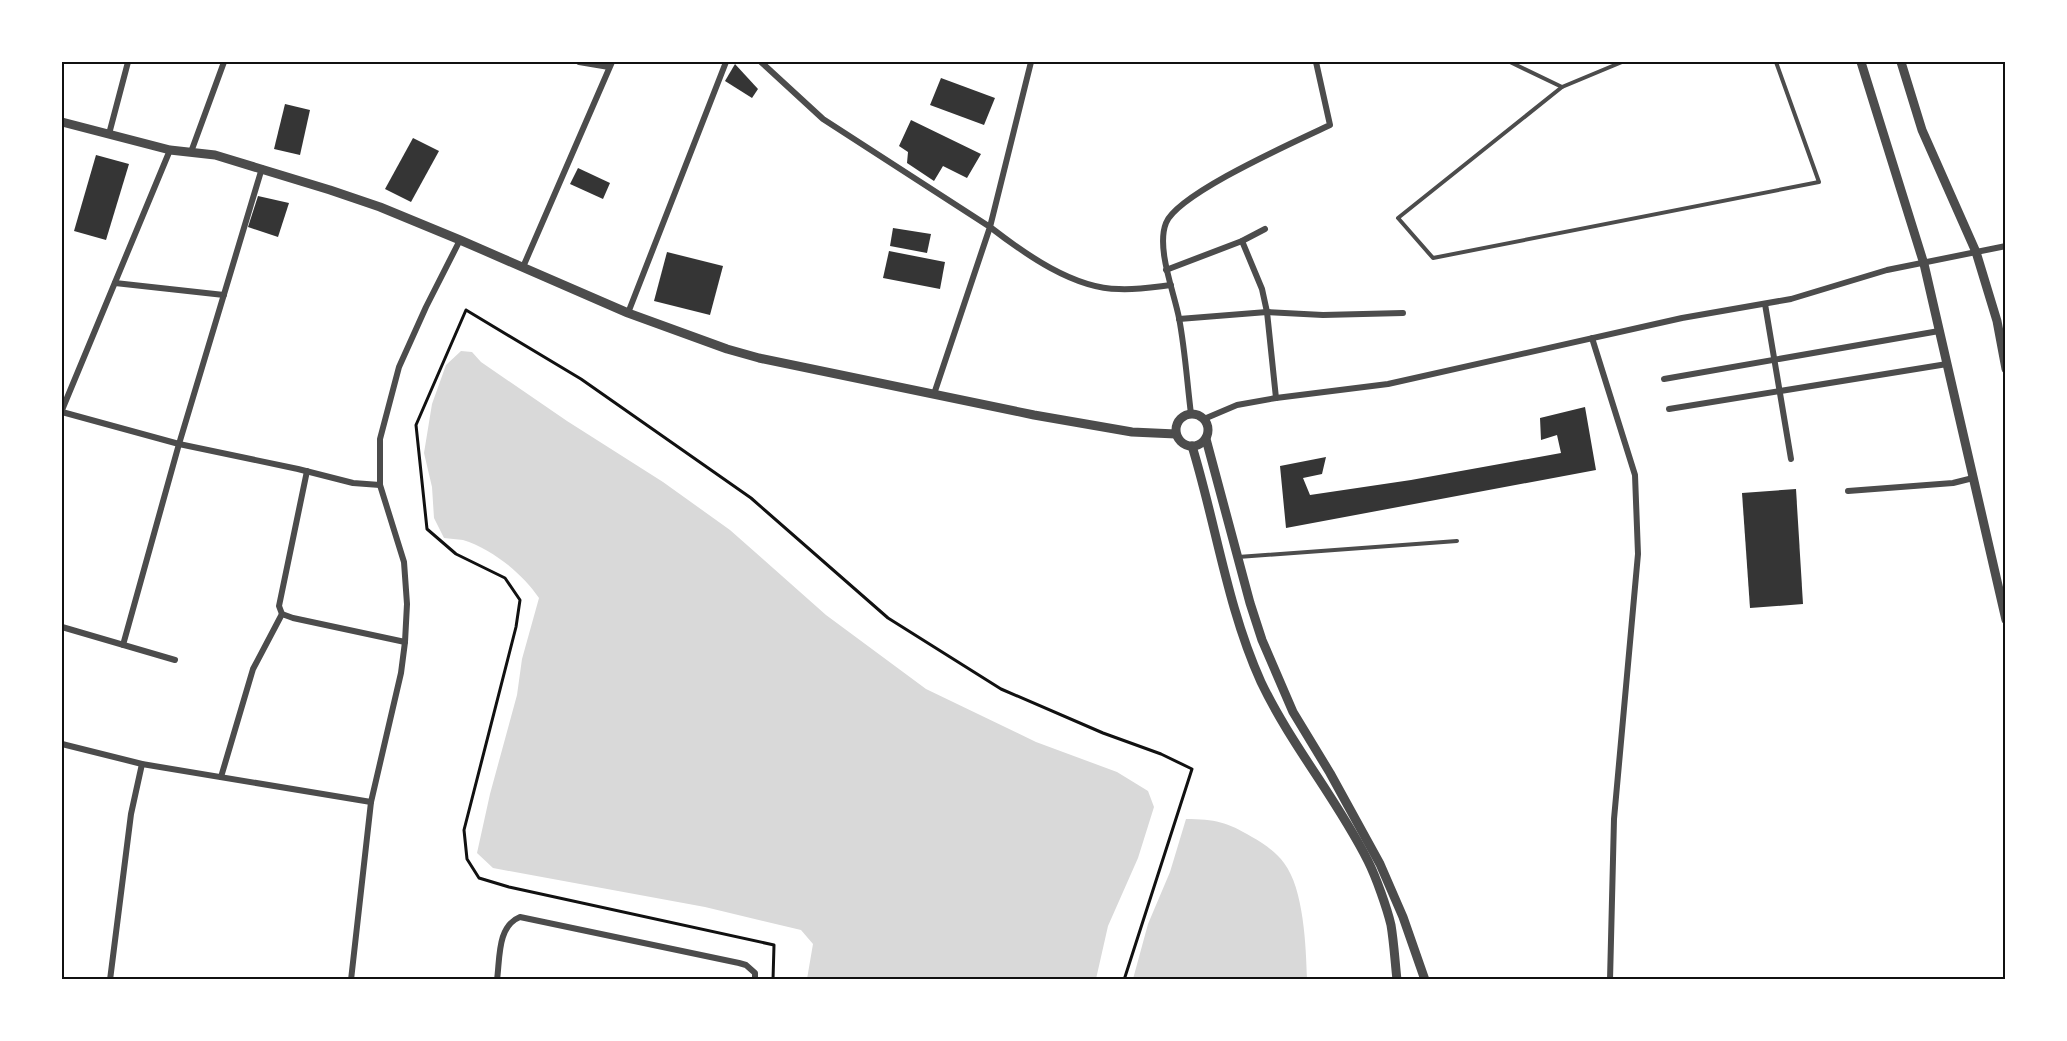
<svg xmlns="http://www.w3.org/2000/svg" width="2067" height="1041" font-family="'PT Sans',sans-serif">
<rect width="100%" height="100%" fill="#fff"/>
<g fill="#d9d9d9">
<path d="M461 351 472 352 481 362 567 421 663 482 730 530 826 615 926 689 1036 742 1117 772 1148 791 1154 807 1138 858 1108 926 1096 979H807L813 944 801 930 705 907 493 868 477 853 490 794 517 695 522 659 539 598C522 573 492 549 463 540 457 539 450 539 444 538L434 518 432 487 424 453 432 404 446 365Z"/>
<path d="M1186 819C1215 819 1227 822 1252 837 1263 843 1276 852 1284 863 1304 889 1306 947 1307 979H1133L1148 924 1170 872Z"/>
</g>
<g fill="#353535">
<polygon points="735,64 758,89 752,98 725,81"/>
<polygon points="941,78 995,98 984,125 930,105"/>
<polygon points="285,104 310,110 300,155 274,149"/>
<polygon points="911,120 981,154 967,178 943,166 934,181 907,163 908,152 899,146"/>
<polygon points="413,138 439,151 411,202 385,189"/>
<polygon points="96,155 129,164 106,240 74,231"/>
<polygon points="578,168 610,183 603,199 570,184"/>
<polygon points="258,196 289,203 278,237 248,227"/>
<polygon points="893,228 931,234 927,253 890,246"/>
<polygon points="889,251 945,262 940,289 883,278"/>
<polygon points="667,252 723,266 710,315 654,301"/>
<polygon points="1585,407 1596,470 1286,528 1280,466 1326,457 1322,474 1303,478 1310,495 1411,480 1561,453 1557,435 1541,440 1540,418"/>
<polygon points="1796,489 1803,604 1750,608 1742,493"/>
</g>
<g fill="none" stroke-linecap="round" stroke-linejoin="round">
<polyline stroke="#111" stroke-width="3" points="773,980 774,945 509,887 479,878 467,859 464,830 516,627 520,600 505,578 456,554 427,529 416,425 466,310 581,379 751,498 888,618 1001,689 1103,733 1161,754 1192,769 1124,980"/>
<g stroke="#4c4c4c" stroke-width="4">
<polyline points="1510,62 1562,87"/>
<polyline points="1622,62 1562,87 1398,218 1433,258 1819,182 1776,62"/>
<polyline points="1238,557 1457,541"/>
</g>
<g stroke="#4c4c4c" stroke-width="6">
<polyline points="579,62 609,67"/>
<polyline points="761,62 823,119 990,227 934,394"/>
<path d="M1031 62 990 227C1025 254 1074 289 1119 289 1136 290 1154 287 1171 285"/>
<polyline points="109,134 128,62"/>
<polyline points="191,152 224,62"/>
<polyline points="1242,241 1262,289 1267,312 1276,398"/>
<polyline points="523,267 612,62"/>
<polyline points="1166,270 1242,241 1265,229"/>
<polyline points="115,283 224,295"/>
<polyline points="1765,304 1791,459"/>
<polyline points="628,313 726,62"/>
<polyline points="1179,319 1267,312 1323,315 1403,313"/>
<polyline points="1592,338 1635,475 1638,554 1614,819 1610,980"/>
<polyline points="1664,379 1939,331"/>
<polyline points="1669,409 1947,364"/>
<polyline points="62,410 170,150"/>
<polyline points="62,412 179,444 298,469 353,483 380,485"/>
<path d="M1191 414C1187 382 1185 349 1179 318 1174 292 1156 248 1166 223 1178 193 1297 141 1330 125L1316 62"/>
<polyline points="1204,419 1237,405 1276,398 1388,384 1682,318 1791,299 1887,270 2006,246"/>
<polyline points="307,471 279,606 282,614 293,618 405,642"/>
<polyline points="1848,491 1953,483 1973,478"/>
<polyline points="62,627 175,660"/>
<polyline points="123,645 179,444 262,168"/>
<polyline points="62,744 142,764 371,802"/>
<polyline points="221,777 253,669 282,614"/>
<polyline points="110,980 131,814 142,764"/>
<polyline points="351,980 371,802 401,673 405,642 407,604 404,562 380,485 380,439 399,367 426,307 460,240"/>
<path d="M497 980C500 959 497 926 520 917L739 963 746 965 755 973V980"/>
</g>
<g stroke="#4c4c4c" stroke-width="9">
<polyline points="1861,62 1924,264 2006,620"/>
<polyline points="1901,62 1922,130 1976,252 1997,321 2006,369"/>
<polyline points="62,122 170,150 215,155 330,190 380,207 460,240 628,313 727,349 759,358 1034,415 1132,432 1176,434"/>
<circle cx="1192" cy="430" r="16"/>
<polyline points="1206,439 1250,603 1262,640 1293,712 1330,773 1380,864 1403,917 1425,980"/>
<path d="M1192 446C1216 524 1227 607 1261 682 1291 745 1337 799 1368 861 1376 877 1387 908 1391 925 1394 943 1395 962 1397 980"/>
</g>
</g>
<rect width="2067" height="1041" fill="none" stroke="#ffffff" stroke-width="126"/>
<rect x="63" y="63" width="1941" height="915" fill="none" stroke="#111" stroke-width="2"/>
</svg>
